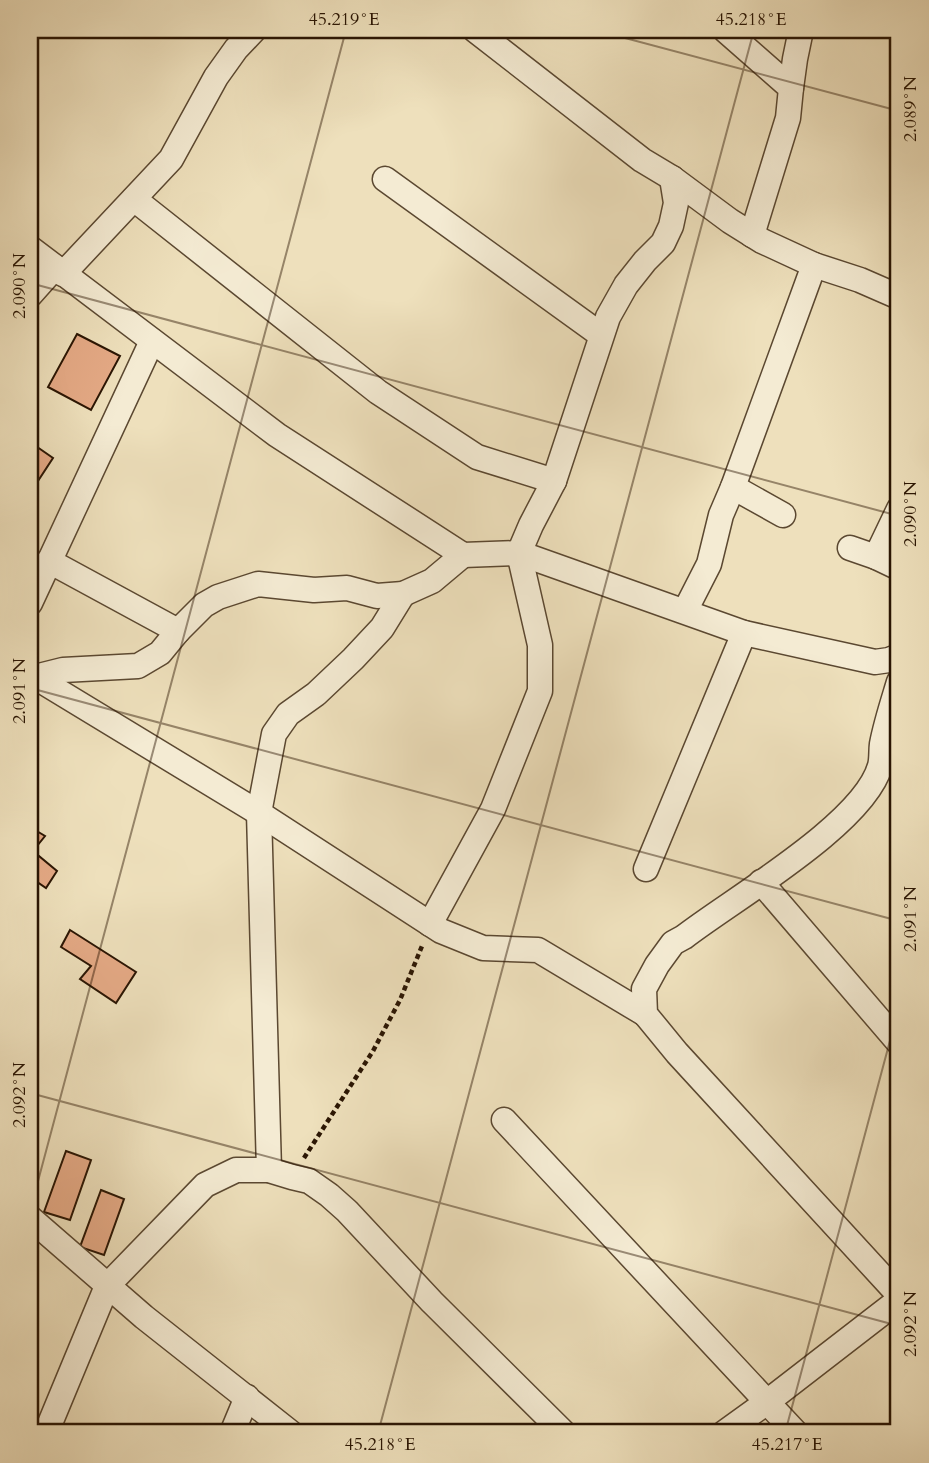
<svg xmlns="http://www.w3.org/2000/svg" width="929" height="1463" font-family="Cardo,serif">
<rect width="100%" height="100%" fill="#eee0bc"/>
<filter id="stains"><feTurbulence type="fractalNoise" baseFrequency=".00286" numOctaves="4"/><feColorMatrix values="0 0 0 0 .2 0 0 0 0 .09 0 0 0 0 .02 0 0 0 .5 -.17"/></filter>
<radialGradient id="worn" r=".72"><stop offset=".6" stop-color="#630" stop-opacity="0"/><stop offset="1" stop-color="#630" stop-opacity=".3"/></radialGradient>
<g fill="#e5aa86" stroke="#2a1503" stroke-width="2">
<polygon points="77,334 120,356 91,410 48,387"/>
<polygon points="30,442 53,458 34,487 30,484"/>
<polygon points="30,827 45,836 33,851 57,871 46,888 30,877"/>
<polygon points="70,930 136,972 116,1003 80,979 91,966 61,947"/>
<polygon points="66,1151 91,1160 70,1220 44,1212"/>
<polygon points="101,1190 124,1199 104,1255 80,1247"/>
</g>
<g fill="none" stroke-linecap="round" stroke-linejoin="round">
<g stroke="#5b4831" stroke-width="27">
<g id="street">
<polyline points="475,30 642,160 672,178 730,221 762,241 814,265 860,280 899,297"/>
<polyline points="725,30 791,88 788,118 752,235"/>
<polyline points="791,88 795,59 801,30"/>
<polyline points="385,179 601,335"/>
<polyline points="134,199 378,392 477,457 554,481"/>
<polyline points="30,248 277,435 463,555 519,553 744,633 875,662 889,660 899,656"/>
<polyline points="63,274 171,159 216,77 236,49 254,30"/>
<polyline points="30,295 55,267"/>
<polyline points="733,487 783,515"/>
<polyline points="850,548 876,557 899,568"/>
<polyline points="876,557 899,509"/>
<polyline points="49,561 178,631"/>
<polyline points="30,603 152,341"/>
<polyline points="685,611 709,564 721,515 733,487 814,265"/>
<polyline points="30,677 35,677 63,670 138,666 160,653 178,631 204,605 218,597 258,584 314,590 347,588 377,596 403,594 432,581 463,555"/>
<polyline points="35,677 259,813 441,931 483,948 538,950 645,1014"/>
<path d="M899 682C893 702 886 723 882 744 881 751 882 759 880 766 864 824 733 899 684 937L673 943 657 965 644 989 645 1014 677 1053 899 1295"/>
<polyline points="646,869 744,633"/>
<polyline points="761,882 899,1043"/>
<polyline points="430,924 493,809 540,691 540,645 519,553 531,525 554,481 608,317 626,285 645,261 663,243 671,226 676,203 672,178"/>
<polyline points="504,1120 796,1433"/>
<polyline points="269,1170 259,813 274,734 288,714 316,694 353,659 382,628 403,594"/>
<polyline points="30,1218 144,1317 291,1433"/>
<polyline points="46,1433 107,1286 205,1185 236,1170 269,1170 292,1177 309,1181 329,1195 347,1211 432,1302 564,1433"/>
<polyline points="232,1433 247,1397"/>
<polyline points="724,1433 767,1402 899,1300"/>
</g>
</g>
<polyline stroke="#2a1503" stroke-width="4.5" stroke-dasharray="5 3.5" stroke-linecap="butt" points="304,1158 373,1051 400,1000 422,946"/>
<use href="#street" stroke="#f4ebd3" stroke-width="24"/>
</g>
<path fill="none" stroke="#2a1503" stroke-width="2" stroke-opacity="0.45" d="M595 30 899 111M30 283 899 516M30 688 899 921M30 1093 899 1326M30 1211 346 30M378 1433 754 30M785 1433 899 1007"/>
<rect width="929" height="1463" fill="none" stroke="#eee0bc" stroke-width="77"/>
<rect x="38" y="38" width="852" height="1386" fill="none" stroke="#2a1503" stroke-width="2.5"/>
<g font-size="18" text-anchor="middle" fill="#2a1503">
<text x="344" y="25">45.219°E</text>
<text x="751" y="25">45.218°E</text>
<text transform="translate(910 109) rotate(-90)" y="6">2.089°N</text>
<text transform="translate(19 286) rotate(-90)" y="6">2.090°N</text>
<text transform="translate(910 514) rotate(-90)" y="6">2.090°N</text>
<text transform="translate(19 691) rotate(-90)" y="6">2.091°N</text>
<text transform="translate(910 919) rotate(-90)" y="6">2.091°N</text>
<text transform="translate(19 1095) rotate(-90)" y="6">2.092°N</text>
<text transform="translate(910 1324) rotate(-90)" y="6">2.092°N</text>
<text x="380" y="1450">45.218°E</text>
<text x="787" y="1450">45.217°E</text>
</g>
<rect width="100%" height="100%" filter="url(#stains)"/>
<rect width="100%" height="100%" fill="url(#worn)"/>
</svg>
